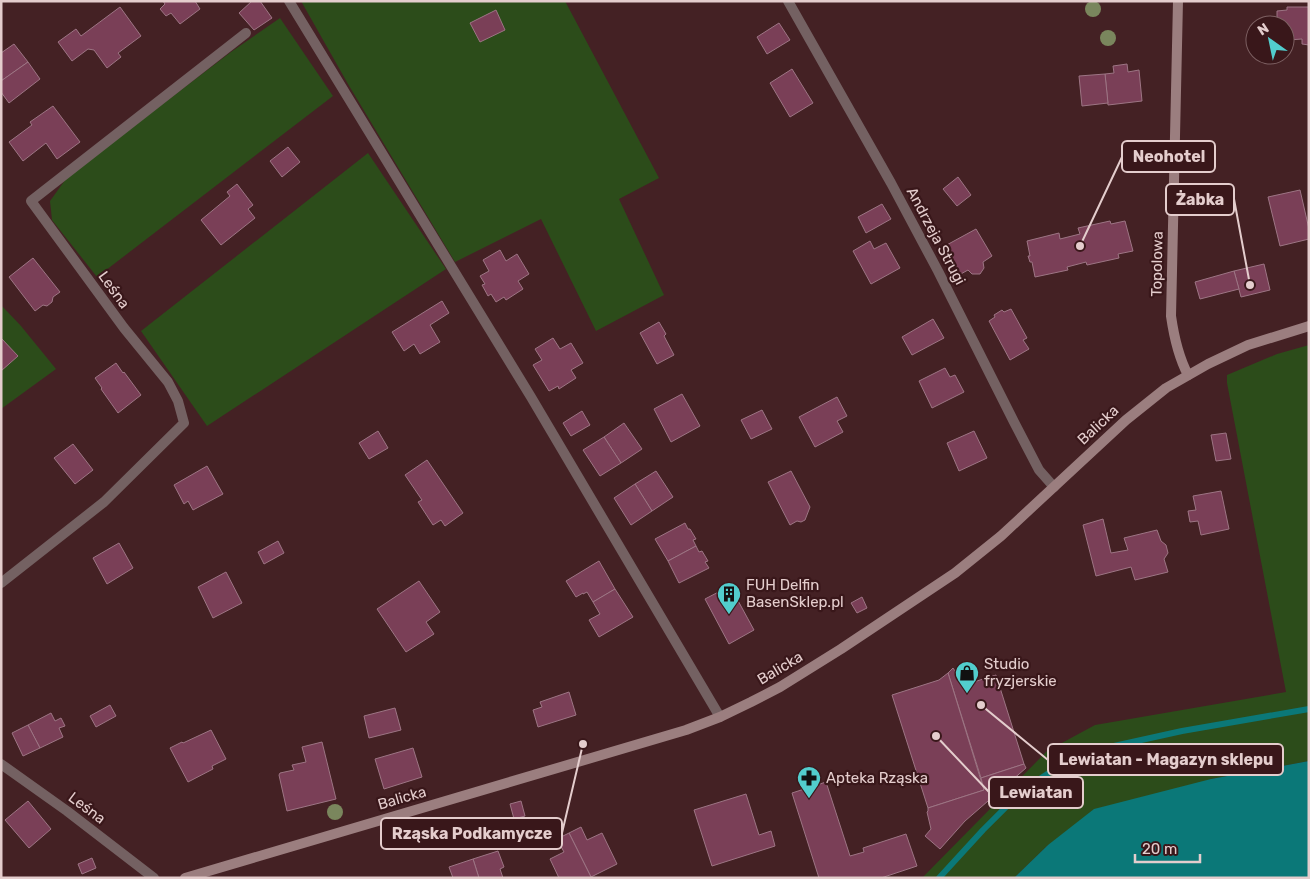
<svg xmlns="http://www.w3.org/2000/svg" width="1310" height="879" font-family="Rubik,sans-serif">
<rect width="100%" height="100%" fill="#442124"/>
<g fill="#2c4c1a">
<polygon points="301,1 565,1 659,178 619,199 664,295 596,331 541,219 455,262 348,84"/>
<polygon points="280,18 333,96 97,277 52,220 50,201 68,176 231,52"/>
<polygon points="368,153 446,269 207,426 141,331"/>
<polygon points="1,305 21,326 56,369 1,409"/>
<polygon points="1309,345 1309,761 1211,779 1048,845 1014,878 922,878 1047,751 1095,725 1286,692 1227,383 1227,375 1277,354"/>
</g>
<polygon fill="#0b7878" points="1309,761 1309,878 1014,878 1048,845 1094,809 1211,779"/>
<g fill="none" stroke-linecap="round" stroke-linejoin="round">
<polyline stroke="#0b7878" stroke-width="6" points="939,878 983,830 1023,790 1058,767 1087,754 1114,746 1182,731 1309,709"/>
</g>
<g fill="#7a3f57" stroke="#9d7584">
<polygon points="163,1 195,1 200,9 180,24 171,13 166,16 160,9 165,4"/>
<polygon points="252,1 260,1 272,18 254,30 239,13"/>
<polygon points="120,7 141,36 118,53 121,57 107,68 94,50 88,49 72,61 58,42 76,29 81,36"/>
<polygon points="1287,7 1309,7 1309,45 1302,44 1302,39 1288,40 1288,32 1285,32 1285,25 1277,25 1277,11 1287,10"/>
<polygon points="496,10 505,30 480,42 470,23"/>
<polygon points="779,23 790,40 767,54 757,37"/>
<polygon points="14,44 28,62 1,81 1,53"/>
<polygon points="28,62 40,79 9,103 1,92 1,81"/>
<polygon points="1127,64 1128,72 1139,70 1142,101 1108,105 1105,74 1114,73 1113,66"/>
<polygon points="792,69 813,103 790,117 770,83"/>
<polygon points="1105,74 1108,103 1082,106 1079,76"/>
<polygon points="53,106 80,142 57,159 46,143 23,161 9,142 32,125 30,122"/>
<polygon points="288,147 300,162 282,177 270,161"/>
<polygon points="958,177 971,195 957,206 943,189"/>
<polygon points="237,184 253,205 248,209 255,218 221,245 201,220 230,196 227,192"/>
<polygon points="1300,190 1309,229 1309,239 1280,246 1268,197"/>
<polygon points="882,204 891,219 866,233 858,217"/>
<polygon points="1110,221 1111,224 1125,221 1133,251 1118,254 1119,258 1087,265 1086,262 1067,267 1068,270 1035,277 1032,262 1030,262 1028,256 1030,256 1027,241 1059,233 1060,239 1080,234 1078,228"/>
<polygon points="976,229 992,256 983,262 984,268 980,274 972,274 968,270 959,275 943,247"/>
<polygon points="870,241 874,249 886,243 900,268 871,284 853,251"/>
<polygon points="500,250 506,261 517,254 529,274 518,281 523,289 506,300 504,297 496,302 491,294 488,296 482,285 485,284 480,276 489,271 483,260"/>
<polygon points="33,258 60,292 53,297 52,302 47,306 43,305 35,311 9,277"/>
<polygon points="1264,264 1270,290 1241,297 1234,271"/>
<polygon points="1234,271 1239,289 1200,299 1195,282"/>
<polygon points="442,301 449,313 430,325 440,342 420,354 414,344 404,351 392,332"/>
<polygon points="1011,309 1027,338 1023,340 1029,349 1010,360 989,321 995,317 994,315 1002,310 1004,312"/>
<polygon points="933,319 944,338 912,355 902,337"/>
<polygon points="659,322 666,334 664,336 674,355 657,364 640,333"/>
<polygon points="1,338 18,356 1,371"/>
<polygon points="553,338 560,349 571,343 583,363 571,370 576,378 559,389 558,386 549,391 533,365 542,360 535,349"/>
<polygon points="116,363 123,373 124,372 141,395 118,413 101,389 102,388 95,378"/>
<polygon points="945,368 950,377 955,375 964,392 932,408 919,381"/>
<polygon points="682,394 700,426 671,442 654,409"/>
<polygon points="837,397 847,416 837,421 843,432 815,447 799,417"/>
<polygon points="762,410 772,429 751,439 741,420"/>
<polygon points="582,411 590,425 571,436 563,423"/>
<polygon points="624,423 642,449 621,463 604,437"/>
<polygon points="378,431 388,448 369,459 359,443"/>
<polygon points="974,431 987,458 959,471 947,443"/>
<polygon points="1226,433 1231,459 1216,461 1211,435"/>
<polygon points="604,437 621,463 600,476 583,450"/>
<polygon points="73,444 93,470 75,484 54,458"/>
<polygon points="427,460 463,513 445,526 441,520 433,525 418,502 422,500 405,475"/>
<polygon points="207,466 223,494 193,510 188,501 184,504 174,485"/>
<polygon points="656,471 673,497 652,511 635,484"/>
<polygon points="791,471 810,507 805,520 801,522 797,521 790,525 768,482"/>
<polygon points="635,484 652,511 631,525 614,498"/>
<polygon points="1221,491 1229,529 1201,535 1198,521 1190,522 1188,511 1196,510 1193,496"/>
<polygon points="1103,519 1111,553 1128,550 1124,538 1157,530 1161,541 1166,545 1168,553 1164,559 1168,572 1135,580 1131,567 1096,576 1083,525"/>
<polygon points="685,523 688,529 690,529 696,539 693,540 696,546 668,561 655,539"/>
<polygon points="278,541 284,553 264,564 258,552"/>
<polygon points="119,543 133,568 107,584 93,558"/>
<polygon points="696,546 699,552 702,551 708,561 705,562 709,568 679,583 668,561"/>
<polygon points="599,561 615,589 593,602 587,592 583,594 583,593 576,597 566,581"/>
<polygon points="226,572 242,603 213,618 198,587"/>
<polygon points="419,581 440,612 426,622 434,634 406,652 377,609"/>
<polygon points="730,586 754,630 729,644 705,599"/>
<polygon points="615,589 633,617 599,637 589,620 600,614 593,602"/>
<polygon points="862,597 867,608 857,613 851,603"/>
<polygon points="953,668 964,685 996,675 1024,764 981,778 948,673"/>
<polygon points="948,673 984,790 928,808 892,695 939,680"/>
<polygon points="569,692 576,715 538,727 533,710 542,707 540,702"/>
<polygon points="110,705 116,716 96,727 90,716"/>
<polygon points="395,708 401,730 369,738 364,716"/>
<polygon points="51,713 55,721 61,718 65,726 59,728 63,737 40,748 28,725"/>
<polygon points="28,725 40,748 23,756 12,733"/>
<polygon points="211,730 226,759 212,766 213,769 188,782 170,748 182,742 183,743"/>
<polygon points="322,742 336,799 287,811 279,775 280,773 294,770 292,765 306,762 302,747"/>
<polygon points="413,748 422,777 384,789 375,759"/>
<polygon points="1024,764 1026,768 965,821 940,849 925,836 931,829 927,812 928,811 928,808 984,790 981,778"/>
<polygon points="826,782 850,856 864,852 863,848 906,834 917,866 881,878 819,878 792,793"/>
<polygon points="746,794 759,835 771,831 775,846 712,866 694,810"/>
<polygon points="28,801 51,829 29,848 5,820"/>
<polygon points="521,801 525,816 514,819 510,804"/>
<polygon points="581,827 587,840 602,833 617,864 591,877 569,833"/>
<polygon points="569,833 591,877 589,878 559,878 550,859 564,852 557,839"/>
<polygon points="498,851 504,867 500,869 503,878 479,878 473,859"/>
<polygon points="92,858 96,868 82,874 78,864"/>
<polygon points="473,859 479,878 453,878 449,867"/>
</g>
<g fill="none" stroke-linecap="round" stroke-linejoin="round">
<g stroke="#746162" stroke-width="10">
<polyline points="289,1 531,397 720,717"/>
<polyline points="788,1 891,183 938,271 1014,422 1039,470 1054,487"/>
<polyline points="1,583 104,502 184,423 178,401 168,382 124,328 31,201 246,33"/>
<polyline points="1,764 67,811 154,878"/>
</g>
<g stroke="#9b7e7f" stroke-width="10">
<path d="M1178 1 1171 316C1174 337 1178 356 1188 375"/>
<polyline points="185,878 686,730 720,717 751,702 780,687 841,649 955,573 1001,536 1126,420 1166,388 1208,364 1248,345 1309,326"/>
</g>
</g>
<g fill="#7a865d">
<circle cx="1093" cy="9" r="8"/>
<circle cx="1108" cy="38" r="8"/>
<circle cx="335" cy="812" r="8"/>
</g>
<defs>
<g id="building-pin" transform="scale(1.25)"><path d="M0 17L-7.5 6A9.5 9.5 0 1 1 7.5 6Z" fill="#52cdcd" stroke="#39171a"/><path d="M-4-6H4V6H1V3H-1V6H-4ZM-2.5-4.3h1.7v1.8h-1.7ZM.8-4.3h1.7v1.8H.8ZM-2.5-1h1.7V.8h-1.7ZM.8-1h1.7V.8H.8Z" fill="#111"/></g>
<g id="shop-pin" transform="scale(1.25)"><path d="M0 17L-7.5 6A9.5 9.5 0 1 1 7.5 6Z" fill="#52cdcd" stroke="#39171a"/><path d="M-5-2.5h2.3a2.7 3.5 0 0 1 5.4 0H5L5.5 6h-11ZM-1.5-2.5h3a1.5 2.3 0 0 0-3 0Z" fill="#111"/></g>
<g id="pharmacy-pin" transform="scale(1.25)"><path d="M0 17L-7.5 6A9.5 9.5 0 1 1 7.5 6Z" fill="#52cdcd" stroke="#39171a"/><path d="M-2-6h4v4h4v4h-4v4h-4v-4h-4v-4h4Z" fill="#111"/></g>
</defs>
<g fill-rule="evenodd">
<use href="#building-pin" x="729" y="594"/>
<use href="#shop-pin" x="967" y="673"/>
<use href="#pharmacy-pin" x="809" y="778"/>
</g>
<g text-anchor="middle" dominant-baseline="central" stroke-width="4.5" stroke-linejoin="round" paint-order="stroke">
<g font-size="15" fill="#e4cdcd" stroke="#39171a">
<text transform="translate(936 236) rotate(62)">Andrzeja Strugi</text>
<text transform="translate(1157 264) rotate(-89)">Topolowa</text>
<text transform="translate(114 290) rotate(54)">Leśna</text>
<text transform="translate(1098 425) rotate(-43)">Balicka</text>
<text transform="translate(780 668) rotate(-31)">Balicka</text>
<text transform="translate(402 798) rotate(-16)">Balicka</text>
<text transform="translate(87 808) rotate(37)">Leśna</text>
</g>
<g font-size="15" fill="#e4cdcd" stroke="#39171a" text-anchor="start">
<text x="746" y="585">FUH Delfin<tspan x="746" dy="17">BasenSklep.pl</tspan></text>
<text x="984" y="664">Studio<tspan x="984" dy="17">fryzjerskie</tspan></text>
<text x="826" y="778">Apteka Rząska</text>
</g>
</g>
<path fill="none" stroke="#e4cdcd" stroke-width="2" d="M1080 246L1122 157M1250 285L1234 199M981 705L1048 760M936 736L989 792M583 744L562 833"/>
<g fill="#e4cdcd" stroke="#39171a" stroke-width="2">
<circle cx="1080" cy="246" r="5"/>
<circle cx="1250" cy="285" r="5"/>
<circle cx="981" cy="705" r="5"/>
<circle cx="936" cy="736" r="5"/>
<circle cx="583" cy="744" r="5"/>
</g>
<g fill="#39171a" stroke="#e4cdcd" stroke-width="2">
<rect x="1122" y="141" width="93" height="31" rx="5"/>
<rect x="1166" y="184" width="68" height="31" rx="5"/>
<rect x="1048" y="744" width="235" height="31" rx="5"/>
<rect x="989" y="777" width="94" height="31" rx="5"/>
<rect x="381" y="818" width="181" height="31" rx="5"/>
</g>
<g font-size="16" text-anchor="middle" font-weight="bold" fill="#e4cdcd">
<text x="1169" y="162">Neohotel</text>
<text x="1200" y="205">Żabka</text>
<text x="1166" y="765">Lewiatan - Magazyn sklepu</text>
<text x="1036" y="798">Lewiatan</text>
<text x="472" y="839">Rząska Podkamycze</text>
</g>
<rect width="1310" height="879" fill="none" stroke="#e4cdcd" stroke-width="5"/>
<g transform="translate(1270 40) rotate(327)"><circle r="24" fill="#39171a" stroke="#7d6062"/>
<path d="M0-4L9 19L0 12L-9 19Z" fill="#52cdcd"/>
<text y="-8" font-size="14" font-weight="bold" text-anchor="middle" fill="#e4cdcd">N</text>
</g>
<path d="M1135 854v8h65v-8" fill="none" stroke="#e4cdcd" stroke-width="2.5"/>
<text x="1142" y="854" font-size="15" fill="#e4cdcd" stroke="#39171a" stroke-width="4" paint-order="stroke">20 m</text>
</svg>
